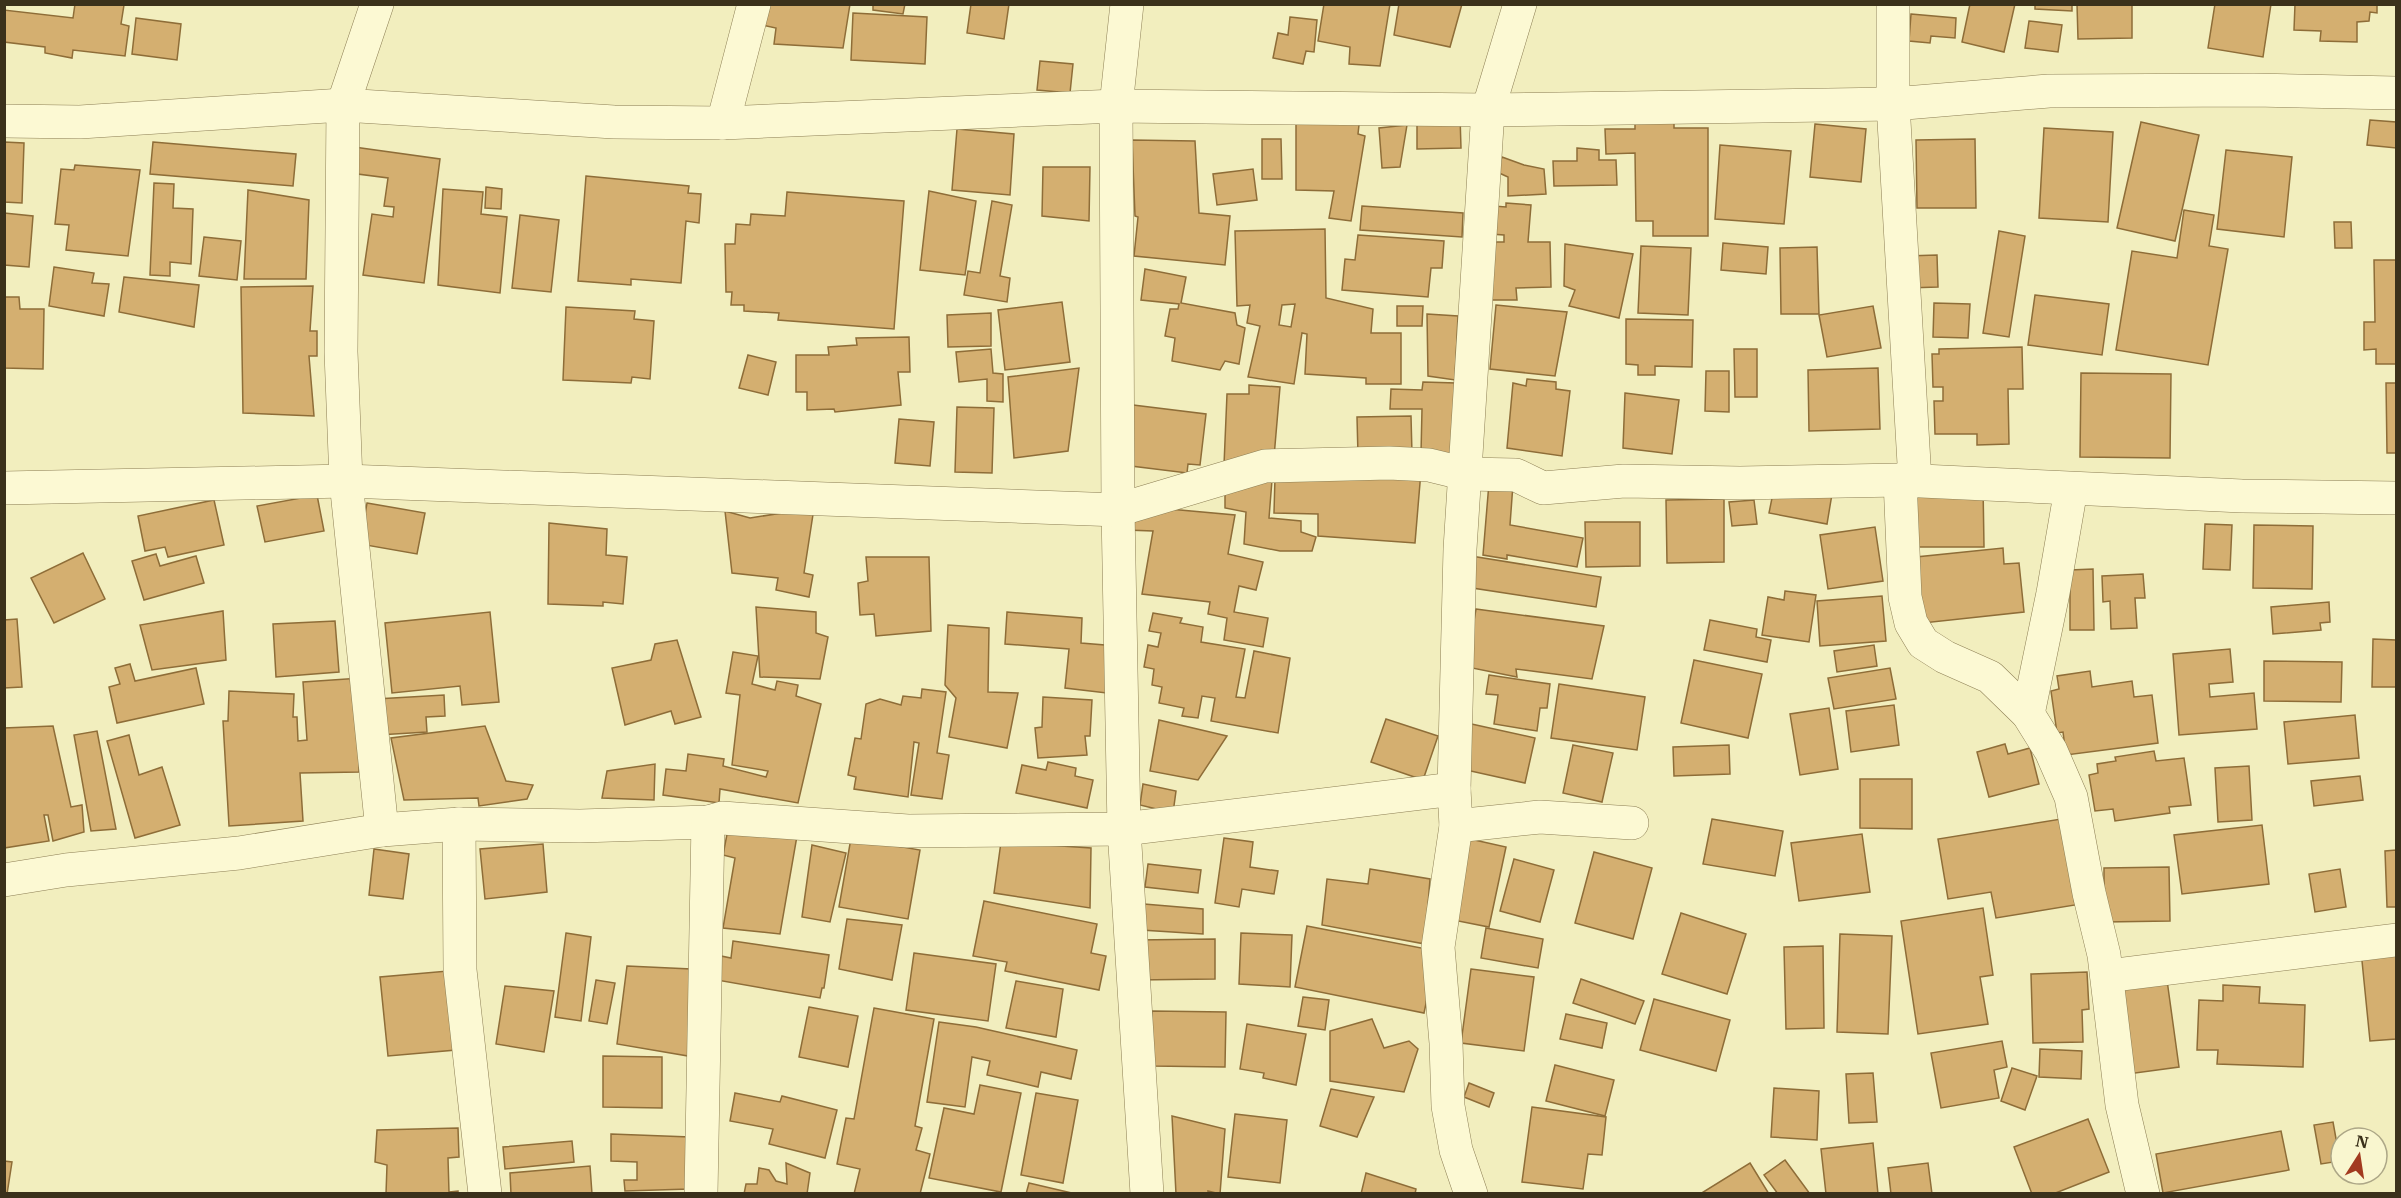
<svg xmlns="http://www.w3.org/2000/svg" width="2401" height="1198" font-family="'IBM Plex Serif',serif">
<rect width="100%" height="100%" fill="#f2eebe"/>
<g fill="#d4af70" stroke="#8e6d38" stroke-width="1.5" fill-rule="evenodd">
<polygon points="75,4 124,5 121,24 129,26 125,56 73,50 72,58 45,53 45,47 4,42 4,10 73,18"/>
<polygon points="764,4 850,4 843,48 774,44 776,28 762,25"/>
<polygon points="873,4 905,4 903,14 873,10"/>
<polygon points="971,4 1009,4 1004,39 967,33"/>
<polygon points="1324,4 1390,4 1380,66 1349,64 1350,47 1318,41"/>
<polygon points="1399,4 1462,4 1450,47 1394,35"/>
<polygon points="1970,4 2015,4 2004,52 1962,42"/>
<polygon points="2035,4 2072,4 2072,11 2035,9"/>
<polygon points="2077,4 2132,4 2132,38 2078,39"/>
<polygon points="2215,4 2271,4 2263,57 2208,48"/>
<polygon points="2295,4 2377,4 2377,13 2370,12 2369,21 2357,22 2357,42 2320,41 2321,31 2294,30"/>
<polygon points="853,13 927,17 925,64 851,60"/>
<polygon points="1911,14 1956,18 1955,38 1931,36 1930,43 1909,41"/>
<polygon points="1290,17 1317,20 1314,52 1306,51 1303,64 1273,58 1278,33 1288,35"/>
<polygon points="136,18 181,24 177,60 132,54"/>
<polygon points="2029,21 2062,25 2058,52 2025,48"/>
<polygon points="1040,61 1073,64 1070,93 1037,90"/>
<polygon points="1296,111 1360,116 1358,134 1365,136 1351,221 1329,218 1334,191 1296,190"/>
<polygon points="1417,116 1460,116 1461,148 1417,149"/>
<polygon points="1635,119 1674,119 1674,128 1708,128 1708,236 1653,236 1653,221 1636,221 1635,153 1606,154 1605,129 1635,129"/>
<polygon points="2370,120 2396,122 2396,148 2367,145"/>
<polygon points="2141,122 2199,135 2175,241 2117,228"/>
<polygon points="1815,124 1866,129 1861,182 1810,177"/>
<polygon points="1407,125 1400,167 1382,168 1379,128"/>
<polygon points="2044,128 2113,132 2108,222 2039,218"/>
<polygon points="957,129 1014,134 1010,195 952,190"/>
<polygon points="1262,139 1281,139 1282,179 1262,179"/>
<polygon points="1975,139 1976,208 1917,208 1916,140"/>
<polygon points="1132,140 1195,141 1199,213 1230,216 1225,265 1134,256 1138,217 1135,216"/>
<polygon points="4,142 24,143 22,203 4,202"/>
<polygon points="153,142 296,154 293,186 150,174"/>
<polygon points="1720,145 1791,151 1784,224 1715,219"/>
<polygon points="354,147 440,159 424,283 363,275 372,214 393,217 394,207 384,206 388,178 350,173"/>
<polygon points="1577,148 1599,150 1599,160 1616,160 1617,185 1554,186 1553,161 1577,161"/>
<polygon points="2226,150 2292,157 2284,237 2217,229"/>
<polygon points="1502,157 1524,165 1544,169 1546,194 1508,196 1508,177 1497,172"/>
<polygon points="75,165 140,170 128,256 66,250 69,225 55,224 61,169 74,170"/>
<polygon points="1043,167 1090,167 1089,221 1042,216"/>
<polygon points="1253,169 1257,200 1217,205 1213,174"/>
<polygon points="586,176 689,186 688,193 701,194 699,223 686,221 681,283 631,279 631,285 578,281"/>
<polygon points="154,183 174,184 173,208 193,209 191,264 170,262 170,276 150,275"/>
<polygon points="486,187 502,189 501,209 485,208"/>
<polygon points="443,189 483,192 481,214 507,217 500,293 438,285"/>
<polygon points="248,190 309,200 306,279 244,279"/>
<polygon points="929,191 976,201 965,275 920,270"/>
<polygon points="787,192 904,201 894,329 778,320 779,313 744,311 744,305 731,305 732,292 726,292 725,244 735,244 736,224 750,225 751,214 785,216"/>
<polygon points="992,201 1012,205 1000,276 1010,278 1007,302 964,295 968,271 980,273"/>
<polygon points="1506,203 1531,205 1528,242 1550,242 1551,287 1516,288 1517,300 1489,300 1488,242 1504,242 1504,235 1490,234 1494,206 1506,207"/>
<polygon points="1362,206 1463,213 1462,237 1360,230"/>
<polygon points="2184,210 2214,215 2209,246 2228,249 2208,365 2116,350 2132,251 2177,258"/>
<polygon points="4,213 33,216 29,267 4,265"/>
<polygon points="520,215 559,220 551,292 512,288"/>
<polygon points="2334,222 2351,222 2352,248 2335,248"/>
<path d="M1325 229 1326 298 1373 309 1371 333H1401V384H1366V378L1305 374 1307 334 1302 333 1294 384 1248 377 1260 326 1247 323 1250 305 1237 306 1235 231ZM1295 304 1291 327 1279 325 1282 305Z"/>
<polygon points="1999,231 2025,236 2009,337 1983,333"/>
<polygon points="1358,235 1444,241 1442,268 1431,268 1428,297 1342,290 1345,259 1355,260"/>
<polygon points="204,237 241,241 237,280 199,276"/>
<polygon points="1723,243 1768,247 1766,274 1721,270"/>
<polygon points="1565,244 1633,254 1619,318 1569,306 1575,290 1564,286"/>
<polygon points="1641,246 1691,248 1688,315 1638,313"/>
<polygon points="1817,247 1819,314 1781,314 1780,248"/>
<polygon points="1937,255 1938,287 1907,288 1906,256"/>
<polygon points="2374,260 2396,260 2396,364 2376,364 2376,349 2364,350 2364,322 2375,322"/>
<polygon points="54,267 94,273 92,283 109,284 104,316 49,306"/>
<polygon points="1145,269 1186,277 1181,303 1235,313 1237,325 1245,328 1239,364 1225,361 1220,370 1172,361 1175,338 1165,336 1170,309 1178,309 1179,304 1141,300"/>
<polygon points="124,277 199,285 194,327 119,312"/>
<polygon points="313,286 310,331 317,331 317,356 309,356 314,416 243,413 241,287"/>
<polygon points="2035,295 2109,304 2102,355 2028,345"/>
<polygon points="4,297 19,297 20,309 44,309 43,369 4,368"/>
<polygon points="1062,302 1070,362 1005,370 998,310"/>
<polygon points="1934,303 1970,304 1968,338 1933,337"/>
<polygon points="1496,305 1567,312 1555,376 1490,369"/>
<polygon points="1397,306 1423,306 1422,326 1397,326"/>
<polygon points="1873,306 1881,348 1827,357 1819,315"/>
<polygon points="566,307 635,311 634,319 654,321 650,379 632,377 631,383 563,380"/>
<polygon points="991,313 991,346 948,347 947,315"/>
<polygon points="1427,314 1458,316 1455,380 1428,376"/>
<polygon points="1626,319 1693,320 1692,367 1655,366 1655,375 1638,375 1638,365 1626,364"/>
<polygon points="909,337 910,372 898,372 901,405 835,412 834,409 807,410 807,392 796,392 796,355 829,355 828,347 857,345 856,338"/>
<polygon points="2022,347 2023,389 2008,389 2009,444 1977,445 1977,434 1935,434 1934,401 1943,401 1943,387 1933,387 1932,354 1939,354 1939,349"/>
<polygon points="991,349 993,373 1003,374 1003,402 987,401 987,379 959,382 956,352"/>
<polygon points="1734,349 1757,349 1757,397 1735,397"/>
<polygon points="748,355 776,362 768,395 739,388"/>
<polygon points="1079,368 1068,451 1014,458 1008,377"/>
<polygon points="1878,368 1880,429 1809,431 1808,370"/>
<polygon points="1706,371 1729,371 1729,412 1705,411"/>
<polygon points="2081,373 2171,374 2170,458 2080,457"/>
<polygon points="1527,379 1556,382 1556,389 1570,391 1562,456 1507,448 1513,383 1526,386"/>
<polygon points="1423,382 1456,383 1454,455 1421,454 1422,409 1390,409 1391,389 1422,390"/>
<polygon points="2386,383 2396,383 2396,453 2387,453"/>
<polygon points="1249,385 1280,387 1274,457 1224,465 1227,394 1249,394"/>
<polygon points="1625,393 1679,400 1672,454 1623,448"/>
<polygon points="1125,404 1206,414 1200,465 1188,464 1187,473 1123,465"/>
<polygon points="957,407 994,408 992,473 955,472"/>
<polygon points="1411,416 1412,454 1358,455 1357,417"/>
<polygon points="899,419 934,422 930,466 895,463"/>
<polygon points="1421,471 1415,543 1318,536 1318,514 1274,513 1275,477"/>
<polygon points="1225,480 1272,480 1269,518 1301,521 1301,532 1316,537 1312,551 1280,551 1244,544 1246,512 1225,508"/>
<polygon points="1489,483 1513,484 1510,525 1583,538 1577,567 1507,555 1507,559 1483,555"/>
<polygon points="1775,483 1832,494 1827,524 1769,513"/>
<polygon points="1914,485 1983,485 1984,547 1915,547"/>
<polygon points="317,495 324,531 265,542 257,506"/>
<polygon points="1724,499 1724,562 1667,563 1666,500"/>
<polygon points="214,500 224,545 168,557 165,547 145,551 138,516"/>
<polygon points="1754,500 1757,524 1732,526 1729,502"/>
<polygon points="367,503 425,513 417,554 360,544"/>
<polygon points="814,508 804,573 813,575 809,597 776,590 778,578 732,573 725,511 750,518"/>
<polygon points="1169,509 1235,515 1228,554 1263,562 1256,590 1239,586 1234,612 1268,618 1263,647 1224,640 1227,618 1208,614 1210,602 1142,594 1153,531 1126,530 1128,510"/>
<polygon points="1585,522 1640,522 1640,566 1586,567"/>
<polygon points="549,523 607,529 606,555 627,557 623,604 603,602 603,606 548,604"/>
<polygon points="2205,524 2232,525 2230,570 2203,569"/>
<polygon points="2254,525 2313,526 2312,589 2253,588"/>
<polygon points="1875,527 1883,581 1828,589 1820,535"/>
<polygon points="2003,548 2004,564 2019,563 2024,612 1923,623 1916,557"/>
<polygon points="83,553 105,599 54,623 31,578"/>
<polygon points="156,554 160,566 196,556 204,583 144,600 132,561"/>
<polygon points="1471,556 1601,577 1596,607 1466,587"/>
<polygon points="866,557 929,557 931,631 876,636 874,614 860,615 858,583 868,581"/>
<polygon points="2093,569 2094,630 2070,630 2070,570"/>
<polygon points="2143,574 2145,598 2135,598 2137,628 2111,629 2110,601 2103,602 2102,576"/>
<polygon points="1785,591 1816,595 1809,642 1762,635 1768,597 1784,600"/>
<polygon points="1882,596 1886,641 1820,646 1817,601"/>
<polygon points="2329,602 2330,622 2320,623 2321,630 2273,634 2271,607"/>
<polygon points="756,607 816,612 816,633 828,637 820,679 760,677"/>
<polygon points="1476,609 1604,626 1592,679 1516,669 1517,677 1472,668 1473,626"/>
<polygon points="223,611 226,660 152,670 140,625"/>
<polygon points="490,612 499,702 462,705 460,686 392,693 385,623"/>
<polygon points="1007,612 1082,618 1081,643 1117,646 1115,694 1065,688 1069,649 1005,644"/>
<polygon points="1153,613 1182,618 1180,623 1203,627 1201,642 1245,649 1236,697 1245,698 1254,651 1290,658 1278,733 1211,721 1215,698 1202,696 1198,718 1182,716 1184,708 1159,703 1162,687 1152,685 1154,669 1144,667 1148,645 1158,647 1161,633 1149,631"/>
<polygon points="17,619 22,687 4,688 4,620"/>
<polygon points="1710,620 1757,629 1756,637 1771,640 1767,662 1704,650"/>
<polygon points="335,621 339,672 276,677 273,624"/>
<polygon points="948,625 989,628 988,692 1018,693 1007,748 949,737 956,698 945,685"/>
<polygon points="2373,639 2396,640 2396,687 2372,687"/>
<polygon points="677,640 701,717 675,724 671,711 625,725 612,668 651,660 655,644"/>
<polygon points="1874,645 1877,666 1837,672 1834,651"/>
<polygon points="2230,649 2233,682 2209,684 2210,697 2254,693 2257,729 2179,735 2173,654"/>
<polygon points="733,652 758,656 752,684 775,690 777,681 798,685 796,696 821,704 798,803 720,789 719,803 663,795 666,769 686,771 688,754 724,759 723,766 766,777 768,771 732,765 740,695 726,693"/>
<polygon points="1694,660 1762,674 1748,738 1681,723"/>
<polygon points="2264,661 2342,662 2341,702 2264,701"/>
<polygon points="130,664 135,681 196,668 204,704 117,723 109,687 120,684 115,668"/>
<polygon points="1890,668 1896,699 1834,709 1828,678"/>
<polygon points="2090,671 2092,687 2132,681 2134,697 2152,695 2158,743 2066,755 2063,732 2057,733 2051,691 2059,689 2057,676"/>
<polygon points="1489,675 1550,684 1547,708 1540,708 1537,731 1494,724 1498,695 1486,694"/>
<polygon points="361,678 359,772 300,773 303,821 229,826 223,721 228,721 229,691 294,694 293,717 297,717 298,741 307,740 303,682"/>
<polygon points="1559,684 1645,697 1637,750 1551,738"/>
<polygon points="922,689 946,692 937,753 949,755 942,799 911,795 919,743 914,742 908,797 854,789 856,777 848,775 855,738 861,739 866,704 880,699 901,705 903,696 921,698"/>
<polygon points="444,695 445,716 426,717 427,732 378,735 376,699"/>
<polygon points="1043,697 1092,700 1090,736 1085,736 1087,755 1038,758 1035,728 1042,727"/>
<polygon points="1894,705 1899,745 1851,752 1846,711"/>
<polygon points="1829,708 1838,769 1800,775 1790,714"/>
<polygon points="2355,715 2359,758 2288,764 2284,722"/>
<polygon points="1386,719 1438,736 1423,780 1371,762"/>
<polygon points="1159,720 1227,736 1198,780 1150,771"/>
<polygon points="1467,723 1535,738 1525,783 1457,768"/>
<polygon points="53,726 71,807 82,805 84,832 53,841 48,815 44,815 49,841 4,848 4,728"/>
<polygon points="485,726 506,781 533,785 527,799 479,806 478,798 404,800 391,738"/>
<polygon points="97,731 116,829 91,831 74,735"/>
<polygon points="129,735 139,775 162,767 180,825 135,838 107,741"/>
<polygon points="2005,744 2008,754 2030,748 2039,784 1989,797 1977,752"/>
<polygon points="1573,745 1613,753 1602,802 1563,793"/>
<polygon points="1729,745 1730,774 1674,776 1673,747"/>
<polygon points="2154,751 2156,761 2184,758 2191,805 2169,807 2170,813 2115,821 2113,809 2095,811 2089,775 2098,773 2097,764 2116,761 2115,757"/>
<polygon points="1048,762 1076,768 1075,776 1093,780 1087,808 1016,793 1022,765 1046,770"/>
<polygon points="655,764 654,800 602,798 607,771"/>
<polygon points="2249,766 2252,820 2218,822 2215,768"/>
<polygon points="2360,776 2363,800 2314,806 2311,781"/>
<polygon points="1860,779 1912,779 1912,829 1860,828"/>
<polygon points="1143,784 1176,791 1173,813 1140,805"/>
<polygon points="1712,819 1783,831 1775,876 1703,864"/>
<polygon points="2061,819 2075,905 1996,918 1991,892 1948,899 1938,839"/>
<polygon points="2262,825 2269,884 2182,894 2174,835"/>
<polygon points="728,829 797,836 780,934 723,928 735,858 723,855"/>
<polygon points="1862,834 1870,892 1799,901 1791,843"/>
<polygon points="851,838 920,850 908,919 839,907"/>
<polygon points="1224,838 1253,842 1250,867 1278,871 1274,894 1242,889 1239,907 1215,903"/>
<polygon points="1470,839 1506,847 1489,927 1453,920"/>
<polygon points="1001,842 1091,848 1090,908 994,893"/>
<polygon points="543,844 547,892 485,899 480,849"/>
<polygon points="812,845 846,853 830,922 802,917"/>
<polygon points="374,849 409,854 403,899 369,895"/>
<polygon points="2396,850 2396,907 2387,907 2385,851"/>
<polygon points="1594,852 1652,868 1633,939 1575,923"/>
<polygon points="1514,859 1554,870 1540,922 1500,911"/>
<polygon points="1148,864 1201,870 1198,893 1145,887"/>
<polygon points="2169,867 2170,921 2104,922 2104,868"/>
<polygon points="1370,869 1430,879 1425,944 1322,925 1327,879 1368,884"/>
<polygon points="2340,869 2346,907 2315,912 2309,874"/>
<polygon points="984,901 1097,924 1091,953 1106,956 1099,990 1005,971 1007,962 973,956"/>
<polygon points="1144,904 1203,909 1203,934 1141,930"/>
<polygon points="1983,908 1993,975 1980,977 1988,1024 1918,1034 1901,921"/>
<polygon points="1681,913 1746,934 1727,994 1662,974"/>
<polygon points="847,919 902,925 892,980 839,969"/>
<polygon points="1307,926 1437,951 1424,1013 1295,987"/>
<polygon points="1486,928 1543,939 1538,968 1481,958"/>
<polygon points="566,933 591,937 581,1021 555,1017"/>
<polygon points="1241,933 1292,935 1290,987 1239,984"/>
<polygon points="1840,934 1892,936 1888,1034 1837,1032"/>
<polygon points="1215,939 1215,979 1136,980 1136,940"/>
<polygon points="733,941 829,955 824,988 822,988 820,998 711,979 716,955 731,958"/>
<polygon points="1823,946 1824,1028 1786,1029 1784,947"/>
<polygon points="2396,947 2396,1039 2370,1041 2361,951"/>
<polygon points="914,953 996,964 988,1021 906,1010"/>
<polygon points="627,966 691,969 694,1057 617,1044"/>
<polygon points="1471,969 1534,977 1524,1051 1461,1043"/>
<polygon points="448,971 456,1050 388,1056 380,977"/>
<polygon points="2087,972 2089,1009 2082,1010 2083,1042 2033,1043 2031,974"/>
<polygon points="1581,979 1644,1001 1635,1024 1573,1003"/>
<polygon points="596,980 615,983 607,1024 589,1021"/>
<polygon points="2167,980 2179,1067 2128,1074 2116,987"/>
<polygon points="1016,981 1063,989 1056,1037 1006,1028"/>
<polygon points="2223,985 2260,987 2259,1003 2305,1005 2303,1067 2217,1064 2218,1050 2197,1050 2199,1000 2223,1001"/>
<polygon points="505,986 554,991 544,1052 496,1044"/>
<polygon points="1303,997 1329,1000 1325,1030 1298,1026"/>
<polygon points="1654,999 1730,1020 1716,1071 1640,1050"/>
<polygon points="809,1007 858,1016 848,1067 799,1057"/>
<polygon points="874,1008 934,1019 915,1126 922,1128 916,1150 930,1154 920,1194 854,1194 860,1169 837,1164 846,1118 854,1119"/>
<polygon points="1152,1011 1226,1012 1225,1067 1152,1066"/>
<polygon points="1566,1014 1607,1023 1602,1048 1560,1039"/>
<polygon points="1372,1019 1384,1048 1409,1041 1418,1049 1404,1092 1330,1081 1330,1031"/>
<polygon points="939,1022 976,1027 1077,1050 1071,1079 1041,1072 1038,1087 987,1075 990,1061 972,1057 965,1107 927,1102"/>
<polygon points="1247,1024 1306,1034 1296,1085 1263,1078 1264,1073 1240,1069"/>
<polygon points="2002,1041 2007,1067 1994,1070 1999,1098 1941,1108 1931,1053"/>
<polygon points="2040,1049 2082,1051 2081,1079 2039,1077"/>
<polygon points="603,1056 662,1057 662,1108 603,1107"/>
<polygon points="1555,1065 1614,1080 1605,1116 1546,1101"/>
<polygon points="2012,1068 2037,1076 2025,1110 2001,1101"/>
<polygon points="1873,1073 1877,1122 1849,1123 1846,1074"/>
<polygon points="1469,1083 1494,1093 1489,1107 1464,1097"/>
<polygon points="980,1085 1021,1093 1001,1192 929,1178 944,1108 974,1114"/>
<polygon points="1774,1088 1819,1091 1817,1140 1771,1137"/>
<polygon points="1331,1089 1374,1097 1357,1137 1320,1126"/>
<polygon points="735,1093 780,1102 782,1096 837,1110 825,1158 769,1144 773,1129 730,1121"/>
<polygon points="1036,1093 1078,1100 1063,1183 1021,1175"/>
<polygon points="1532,1107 1606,1117 1602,1155 1588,1154 1583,1189 1522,1182"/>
<polygon points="1235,1114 1287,1120 1280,1183 1228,1177"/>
<polygon points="1172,1116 1225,1129 1220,1194 1208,1191 1208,1194 1176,1194"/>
<polygon points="2088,1119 2109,1172 2053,1194 2032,1194 2014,1147"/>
<polygon points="2333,1122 2340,1161 2321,1164 2314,1125"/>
<polygon points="458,1128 459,1157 448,1158 449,1192 458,1191 458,1194 386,1194 387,1165 375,1162 377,1130"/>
<polygon points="2281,1131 2289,1170 2163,1193 2156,1154"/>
<polygon points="611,1134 690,1137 689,1189 625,1191 624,1180 637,1180 637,1162 611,1161"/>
<polygon points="572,1141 574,1162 505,1169 503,1147"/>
<polygon points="1873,1143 1878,1194 1826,1194 1821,1149"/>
<polygon points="1785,1160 1810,1194 1778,1194 1764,1175"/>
<polygon points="4,1161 12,1162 7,1194 4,1194"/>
<polygon points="786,1163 810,1173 807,1194 744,1194 746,1184 757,1184 759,1168 769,1170 776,1181 787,1184"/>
<polygon points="1750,1163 1769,1194 1700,1194"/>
<polygon points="1928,1163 1932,1194 1891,1194 1888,1168"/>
<polygon points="590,1166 592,1194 511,1194 510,1173"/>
<polygon points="1366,1173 1416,1189 1415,1194 1361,1194"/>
<polygon points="1029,1183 1076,1194 1026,1194"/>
</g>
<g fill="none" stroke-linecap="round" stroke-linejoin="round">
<g stroke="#8d7f55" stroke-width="34">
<g id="minor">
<polyline points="377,4 343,105 341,352 346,481 382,830"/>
<polyline points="1127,4 1116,106 1118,510 1124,829 1147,1194"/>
<polyline points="1893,4 1893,104 1915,481"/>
<polyline points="4,121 80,122 343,105 614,122 723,123 1116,106 1488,110 1893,104 2049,91 2254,90 2396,93"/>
<polyline points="723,123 754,4"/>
<polyline points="1900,480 1905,597 1911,623 1923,643 1945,657 1990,677 2028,714 2051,751 2071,797 2089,893 2104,955 2122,1105 2143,1194"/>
<polyline points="4,488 346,481 1118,510 1265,466 1389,463 1429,465 1466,474 1516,475 1543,488 1624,481 1740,483 1900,480 2242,496 2396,498"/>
<polyline points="2028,714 2053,593 2071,489"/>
<polyline points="459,824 460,970 485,1194"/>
<polyline points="1456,826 1540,817 1632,823"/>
<polyline points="4,880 66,870 239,853 382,830 459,824 580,826 708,822 722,818 908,831 1124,829 1454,789"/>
<polyline points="2107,976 2396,940"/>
<polyline points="701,1194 708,822"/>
<polyline points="1471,1194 1456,1150 1448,1106 1446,1043 1438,947 1456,826 1454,789 1460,549 1488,110 1520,4"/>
</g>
</g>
<use href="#minor" stroke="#fcf9d3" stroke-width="33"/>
</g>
<rect width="2401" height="1198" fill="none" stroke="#3b311b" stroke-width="12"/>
<g transform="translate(2359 1156) rotate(12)"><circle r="28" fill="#f9f6cf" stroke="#ada787" stroke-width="1.5"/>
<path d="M0-4.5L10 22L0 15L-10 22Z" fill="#a23a1f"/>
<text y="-9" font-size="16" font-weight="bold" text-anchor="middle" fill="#3b311b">N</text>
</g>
</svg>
